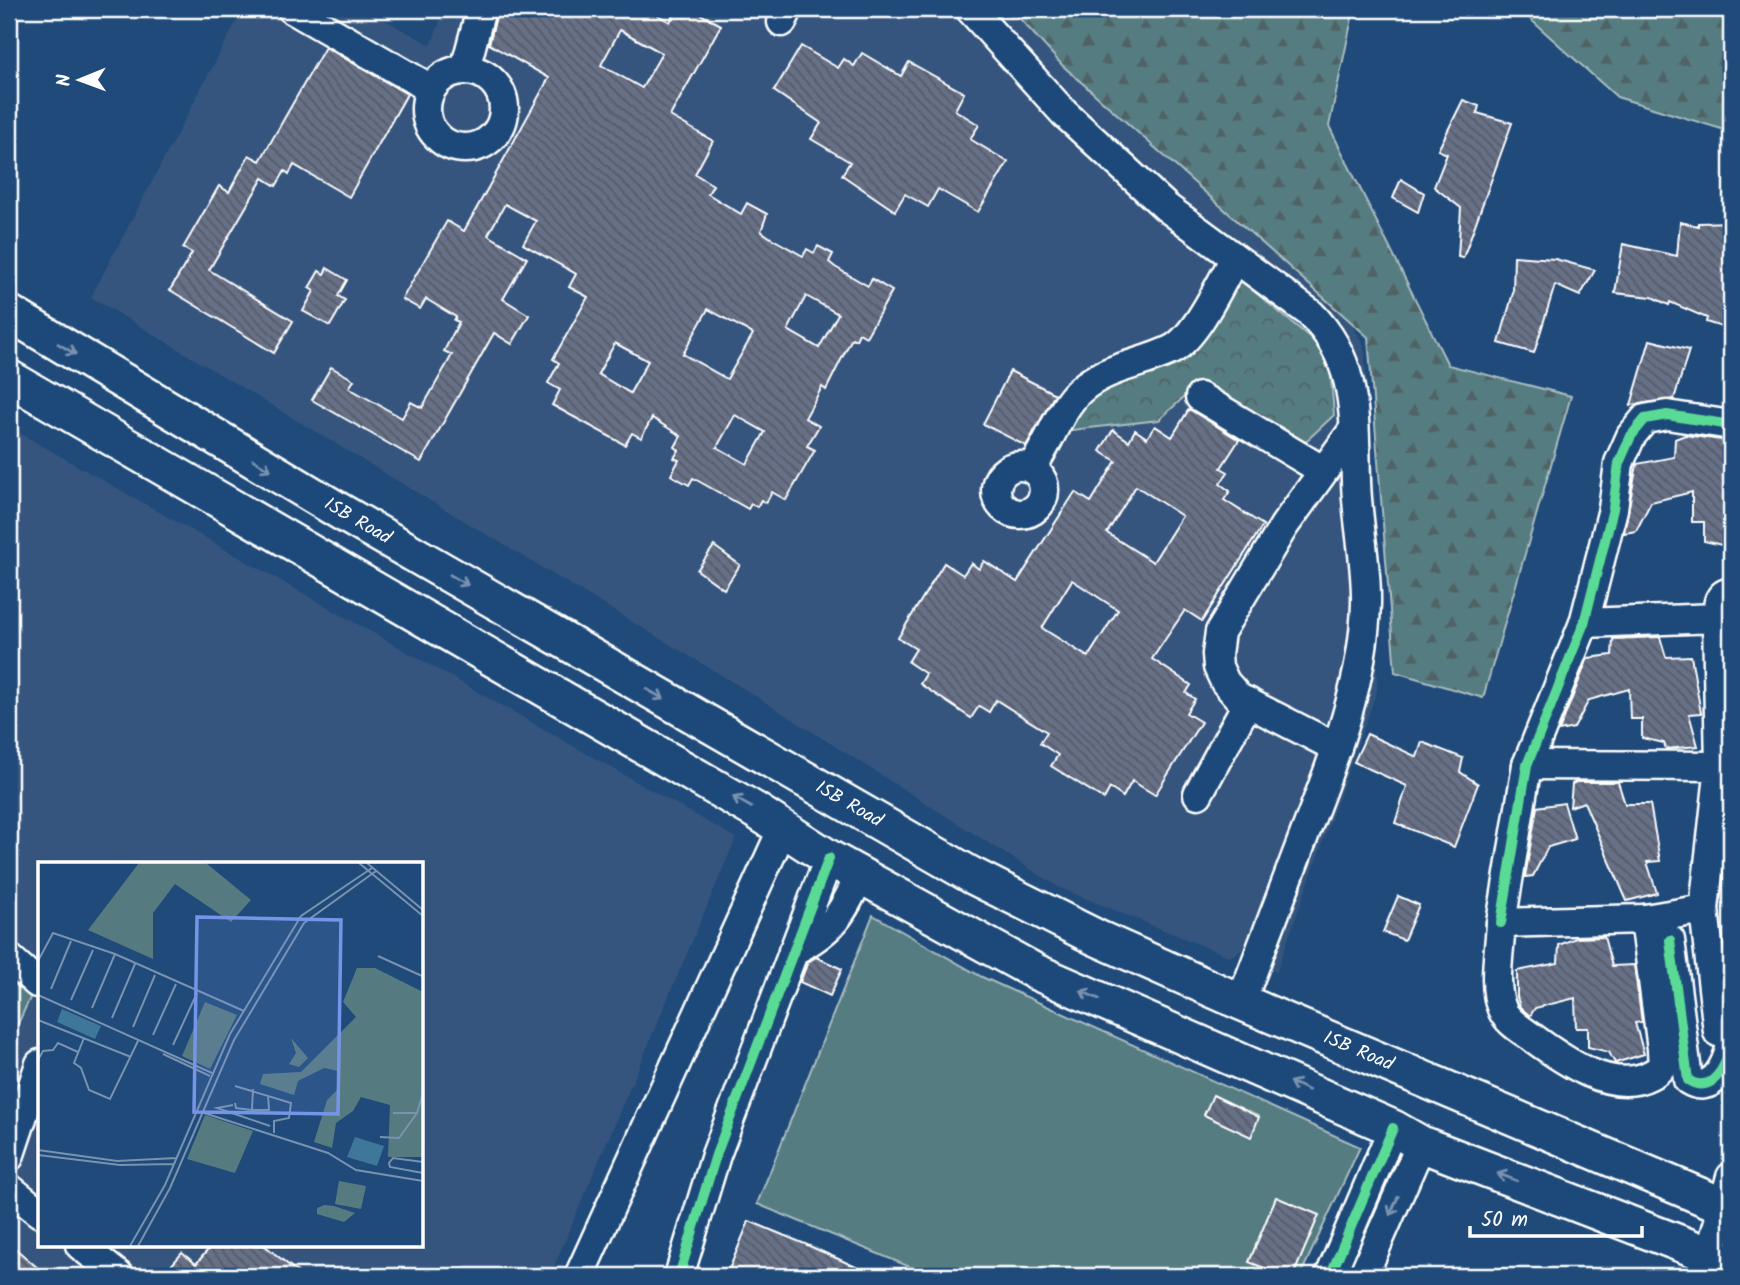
<svg xmlns="http://www.w3.org/2000/svg" width="1740" height="1285" font-family="Kalam,sans-serif">
<defs>
<pattern id="forest-firs" width="22" height="20" patternUnits="userSpaceOnUse" patternTransform="scale(1.75)"><rect width="22" height="20" fill="#557b81"/><path d="M5 1l3.5 6h-7zM16 11l3.5 6h-7z" fill="#506466"/></pattern>
<pattern id="park-crowns" width="20" height="18" patternUnits="userSpaceOnUse" patternTransform="scale(1.75)"><rect width="20" height="18" fill="#557b81"/><path d="M2 6a3 3 0 1 1 6 0M12 15a3 3 0 1 1 6 0" fill="none" stroke="#506466"/></pattern>
<pattern id="building-back-hatch" width="6" height="6" patternUnits="userSpaceOnUse" patternTransform="scale(1.75)"><rect width="6" height="6" fill="#666f87"/><path d="M-1 5l2 2M0 0l6 6M5-1l2 2" fill="none" stroke="#565a64"/></pattern>
</defs>
<rect width="100%" height="100%" fill="#1f4a7a"/>
<filter id="ink" filterUnits="userSpaceOnUse"><feTurbulence type="fractalNoise" baseFrequency=".0143" numOctaves="2"/><feDisplacementMap in="SourceGraphic" scale="14" xChannelSelector="R" yChannelSelector="G"/><feConvolveMatrix kernelMatrix="1 2 1 2 8 2 1 2 1" color-interpolation-filters="sRGB"/></filter>
<g filter="url(#ink)">
<g fill="#34557e" fill-rule="evenodd">
<polygon points="243,9 364,9 431,45 445,9 1011,9 1325,274 1364,346 1377,522 1377,691 1276,973 1252,943 1230,957 1060,888 749,692 91,297"/>
<path d="M9 427 736 838 550 1276H9ZM40 863H422V1245H40Z"/>
</g>
<g fill="#557b81" stroke="#aabdc0" stroke-width="2">
<polygon points="873,915 982,977 1360,1147 1300,1276 932,1276 757,1204"/>
<polygon points="9,958 37,983 9,1043"/>
</g>
<g fill="url(#forest-firs)" stroke="#aabdc0" stroke-width="2">
<polygon points="1011,9 1354,9 1329,126 1448,365 1571,396 1483,698 1395,672 1368,337 1063,66"/>
<polygon points="1519,9 1731,9 1731,132 1617,97"/>
</g>
<polygon fill="url(#park-crowns)" stroke="#aabdc0" stroke-width="2" points="1239,279 1329,353 1334,415 1303,444 1197,385 1159,420 1063,431 1076,406 1118,378"/>
<g fill="url(#building-back-hatch)" stroke="#fff" stroke-width="2" fill-rule="evenodd">
<path d="M498 9H647L670 22 677 9H691L721 25 670 116 713 141 695 174 713 185 708 194 741 214 747 203 767 214 761 231 771 238 803 256 807 249 814 253 818 246 833 254 829 262 835 267 868 286 872 279 892 291 866 337 859 333 856 340 852 338 826 390 822 387 805 418 819 426 807 446 815 450 786 500 772 492 766 503 761 500 757 507 751 504 748 509 693 478 689 485 671 475 679 460 674 458 679 450 675 447 681 436 652 418 641 438 632 433 625 445 552 405 560 390 548 383 559 363 553 359 588 297 569 287 576 274 523 244 536 221 505 204 488 235 527 258 503 299 529 315 512 344 494 333 421 462 312 400 331 367 354 380 349 388 402 418 411 402 422 408 452 355 444 351 459 322 454 320 456 317 426 299 420 309 402 299 447 221 464 231 549 78 489 44ZM620 30 662 53 642 88 601 65ZM806 296 838 314 819 348 788 330ZM708 309 753 334 727 379 683 354ZM615 343 648 361 630 393 598 374ZM735 415 765 432 747 464 717 447Z"/>
<polygon points="801,46 838,68 844,59 854,66 862,53 901,76 909,62 964,93 955,110 979,125 970,139 1008,162 978,212 938,189 928,207 905,194 895,211 842,175 850,162 811,139 821,123 774,91"/>
<polygon points="325,47 407,94 349,197 294,165 289,174 285,171 276,186 263,178 209,270 293,321 274,353 170,290 192,253 183,248 219,186 229,192 249,155 260,161"/>
<polygon points="1463,100 1479,106 1477,113 1512,123 1463,258 1458,257 1461,208 1434,187 1447,154 1438,150"/>
<polygon points="1401,179 1424,193 1418,212 1393,198"/>
<polygon points="1680,222 1698,226 1698,223 1731,222 1724,296 1731,299 1731,330 1706,322 1707,318 1670,302 1669,305 1652,297 1615,293 1623,244 1677,256"/>
<polygon points="1514,256 1555,259 1595,270 1580,296 1555,285 1534,353 1499,343 1513,293"/>
<polygon points="327,268 347,280 338,296 345,300 330,326 303,311 314,291 309,288 319,271 324,274"/>
<polygon points="1650,340 1689,350 1674,399 1631,405"/>
<polygon points="1010,371 1055,394 1026,446 983,424"/>
<path d="M1189 409 1239 440 1221 468 1228 472 1220 484 1230 491 1224 500 1263 525 1202 621 1185 610 1152 659 1191 685 1186 693 1195 699 1186 713 1201 722 1155 795 1132 781 1123 797 1110 788 1104 799 1051 766 1058 755 1040 743 1047 732 996 700 989 712 979 706 971 718 920 684 926 674 908 662 916 649 898 638 944 563 963 575 971 563 979 569 984 561 1017 582 1075 492 1091 502 1116 461 1100 451 1113 430 1129 441 1135 430 1147 438 1155 426 1172 437ZM1136 486 1182 516 1153 562 1107 533ZM1072 580 1118 610 1088 657 1042 628Z"/>
<polygon points="1685,435 1722,440 1728,459 1731,459 1731,547 1704,541 1704,522 1692,522 1692,492 1651,502 1636,531 1624,533 1637,464 1674,457 1675,439"/>
<polygon points="714,546 740,565 724,589 697,570"/>
<polygon points="1660,637 1666,657 1691,656 1701,713 1689,714 1698,746 1666,749 1664,743 1642,738 1642,719 1630,719 1629,689 1589,700 1574,728 1559,731 1588,658 1612,655 1613,639"/>
<polygon points="1367,734 1417,757 1422,742 1463,758 1460,772 1478,784 1454,847 1395,823 1407,786 1354,762"/>
<polygon points="1576,782 1618,782 1625,804 1650,804 1660,861 1647,862 1657,893 1627,901 1584,802 1570,807 1572,784"/>
<polygon points="1564,803 1575,839 1548,847 1533,876 1525,877 1537,807"/>
<polygon points="1398,896 1419,905 1404,940 1383,932"/>
<polygon points="1604,937 1612,966 1634,965 1642,1022 1635,1023 1644,1054 1615,1063 1609,1052 1588,1047 1588,1028 1576,1028 1575,998 1535,1008 1530,1016 1520,1007 1517,997 1517,971 1558,963 1559,945 1576,938"/>
<polygon points="816,957 842,969 830,996 800,982 808,962"/>
<polygon points="1213,1095 1259,1117 1251,1137 1204,1115"/>
<polygon points="1276,1197 1319,1215 1293,1276 1284,1276 1249,1262"/>
<polygon points="749,1221 805,1244 876,1276 737,1276 728,1272"/>
<polygon points="9,1243 47,1276 9,1276"/>
<polygon points="212,1245 264,1245 302,1276 162,1276 182,1253 196,1264"/>
</g>
<g fill="none" stroke-linecap="round" stroke-linejoin="round">
<g stroke="#fff" stroke-width="33">
<g id="minor">
<polyline points="292,9 431,89"/>
<path d="M970 9 1064 113 1166 207 1310 313C1359 362 1354 417 1356 482 1357 522 1367 563 1366 603 1364 683 1333 761 1305 833 1283 890 1262 946 1241 1002"/>
<polyline points="782,22 788,9"/>
<polyline points="465,69 481,9"/>
<circle cx="465" cy="109" r="39"/>
<polyline points="1200,397 1322,470"/>
<circle cx="1020" cy="490" r="24"/>
<path d="M1031 468C1049 445 1059 409 1080 390 1107 366 1142 365 1173 349 1197 335 1220 284 1234 260"/>
<path d="M1717 618C1718 606 1717 594 1731 592"/>
<polyline points="1584,623 1717,618 1720,766"/>
<polyline points="1337,748 1239,698 1225,682 1218,667 1217,654 1220,632 1284,526 1354,429"/>
<polyline points="1527,765 1720,766 1704,909 1645,919"/>
<polyline points="1198,794 1248,702"/>
<polyline points="1704,909 1718,1032 1731,1037"/>
<path d="M1645 919 1662 1049C1662 1053 1663 1061 1662 1065 1660 1070 1654 1073 1650 1075 1612 1095 1563 1060 1533 1038 1522 1030 1507 1022 1502 1009 1492 985 1500 948 1501 923Z"/>
<polyline points="1501,923 1527,765 1584,623 1613,509 1619,463 1631,436 1645,419 1667,415 1731,425"/>
<path d="M1670 940 1688 1080C1713 1096 1726 1065 1731 1046"/>
<path d="M793 951C833 930 842 915 860 875"/>
<polyline points="9,958 37,983"/>
<polyline points="9,1157 40,1064"/>
<polyline points="9,1188 40,1213"/>
<polyline points="80,1245 119,1276"/>
<polyline points="1710,1254 1731,1177"/>
<polyline points="579,1276 783,828"/>
<polyline points="679,1276 716,1155 829,858"/>
<polyline points="1330,1276 1393,1128"/>
<polyline points="1363,1276 1421,1144"/>
</g>
</g>
<g stroke="#fff" stroke-width="40">
<g id="major">
<path id="s1" d="M9 313 341 512 971 875 1097 938 1241 1002 1731 1209"/>
<polyline points="9,378 756,811 829,858 1036,972 1393,1128 1421,1144 1731,1263"/>
</g>
</g>
<use href="#minor" stroke="#1f4a7a" stroke-width="28"/>
<use href="#major" stroke="#1f4a7a" stroke-width="35"/>
<g stroke="#1f4a7a" stroke-width="15">
<g id="cycleway">
<polyline points="1501,923 1527,765 1584,623 1613,509 1619,463 1631,436 1645,419 1667,415 1731,425"/>
<path d="M1670 940 1688 1080C1713 1096 1726 1065 1731 1046"/>
<polyline points="679,1276 716,1155 829,858"/>
<polyline points="1330,1276 1393,1128"/>
</g>
</g>
<use href="#cycleway" stroke="#5adb95" stroke-width="10"/>
</g>
<defs><path id="oneway-shaft" d="M-6 0H5M1.5-3L5.5 0L1.5 3" fill="none" stroke-width="1.6" stroke-linecap="round" stroke-linejoin="round" transform="scale(1.75)"/></defs>
<g stroke="#7992af">
<use href="#oneway-shaft" transform="translate(67 349) rotate(31)"/>
<use href="#oneway-shaft" transform="translate(262 465) rotate(31)"/>
<use href="#oneway-shaft" transform="translate(459 580) rotate(30)"/>
<use href="#oneway-shaft" transform="translate(655 694) rotate(30)"/>
<use href="#oneway-shaft" transform="translate(742 802) rotate(-150)"/>
<use href="#oneway-shaft" transform="translate(1090 995) rotate(-156)"/>
<use href="#oneway-shaft" transform="translate(1299 1086) rotate(-156)"/>
<use href="#oneway-shaft" transform="translate(1507 1177) rotate(-159)"/>
<use href="#oneway-shaft" transform="translate(1394 1206) rotate(114)"/>
</g>
</g>
<g text-anchor="middle" dominant-baseline="central" stroke-width="5" stroke-linejoin="round" paint-order="stroke">
<g font-size="19" fill="#fff" stroke="#1f4a7a">
<text stroke="none"><textPath href="#s1" startOffset="406">ISB Road</textPath></text>
<text stroke="none"><textPath href="#s1" startOffset="973">ISB Road</textPath></text>
<text stroke="none"><textPath href="#s1" startOffset="1540">ISB Road</textPath></text>
</g>
</g>
<g transform="translate(38 862)">
<rect width="385" height="385" fill="#1f4a7a"/>
<path d="M101 1H168L213 38 193 60 137 22 115 51V97L50 68ZM167 140 199 153 172 207 144 194ZM167 253 215 269 197 311 149 297Z" fill="#557b81"/>
<path d="M319 106H337L385 130V295H350L352 243 323 235 315 249 298 261 294 286 276 280 289 238 302 225 300 209 286 206 260 219 256 233 222 222 225 212 263 210 318 155 305 140Z" fill="#557b81"/>
<path d="M253 176 270 196 261 205 251 202 258 191ZM301 319 328 324 323 347 297 342ZM286 343 296 344 317 351 306 360 279 352V346Z" fill="#557b81"/>
<path d="M24 147 63 164 57 177 19 160ZM317 275 346 284 339 304 309 295Z" fill="#3e7799"/>
<path fill="none" stroke="#7992af" stroke-width="2" d="M321 1 385 54M329 1 385 48M340 94 384 114M0 99 15 71 77 92 206 149M13 127 33 79M0 133 174 211M33 138 55 88M54 146 77 92M74 156 97 102M0 158 93 195M95 165 117 113M115 173 138 122M46 176 36 201 43 206 51 228 72 237 100 179M135 183 159 131M125 192 172 214M0 198 5 189 15 188 20 181 40 190M197 224 253 241 251 256 236 259V271M197 241 198 246 214 248 215 227M195 243 179 246 232 264M214 248H231L230 233M163 250 290 291 318 308 385 319M355 251H379L385 231M342 275 361 276 379 251M0 288 79 299 138 296M0 293 82 303 136 302M385 300 355 296 351 301 352 305 385 311M92 384 127 323 192 172 263 54 334 6M100 384 132 326 196 178 266 61 338 9"/>
<path fill="#7795e8" fill-opacity="0.15" stroke="#7795e8" stroke-width="3.5" d="M159 55 303 58 300 252 156 250Z"/>
<rect width="385" height="385" fill="none" stroke="#fff" stroke-width="3.5"/>
</g>
<rect width="1740" height="1285" fill="none" stroke="#1f4a7a" stroke-width="35"/>
<rect x="18" y="18" width="1705" height="1250" fill="none" stroke="#fff" stroke-width="2.5" filter="url(#ink)"/>
<g transform="translate(80 80) rotate(269)" stroke="#1f4a7a" stroke-width="5" paint-order="stroke">
<path d="M0-5L12 26L0 18L-12 26Z" fill="#ffffff"/>
<text y="-10" font-size="19" font-weight="bold" text-anchor="middle" fill="#ffffff">N</text>
</g>
<path d="M1470 1226v10h172v-10" fill="none" stroke="#ffffff" stroke-width="3.5"/>
<text x="1481" y="1226" font-size="21" fill="#ffffff" stroke="#1f4a7a" stroke-width="5" paint-order="stroke">50 m</text>
</svg>
